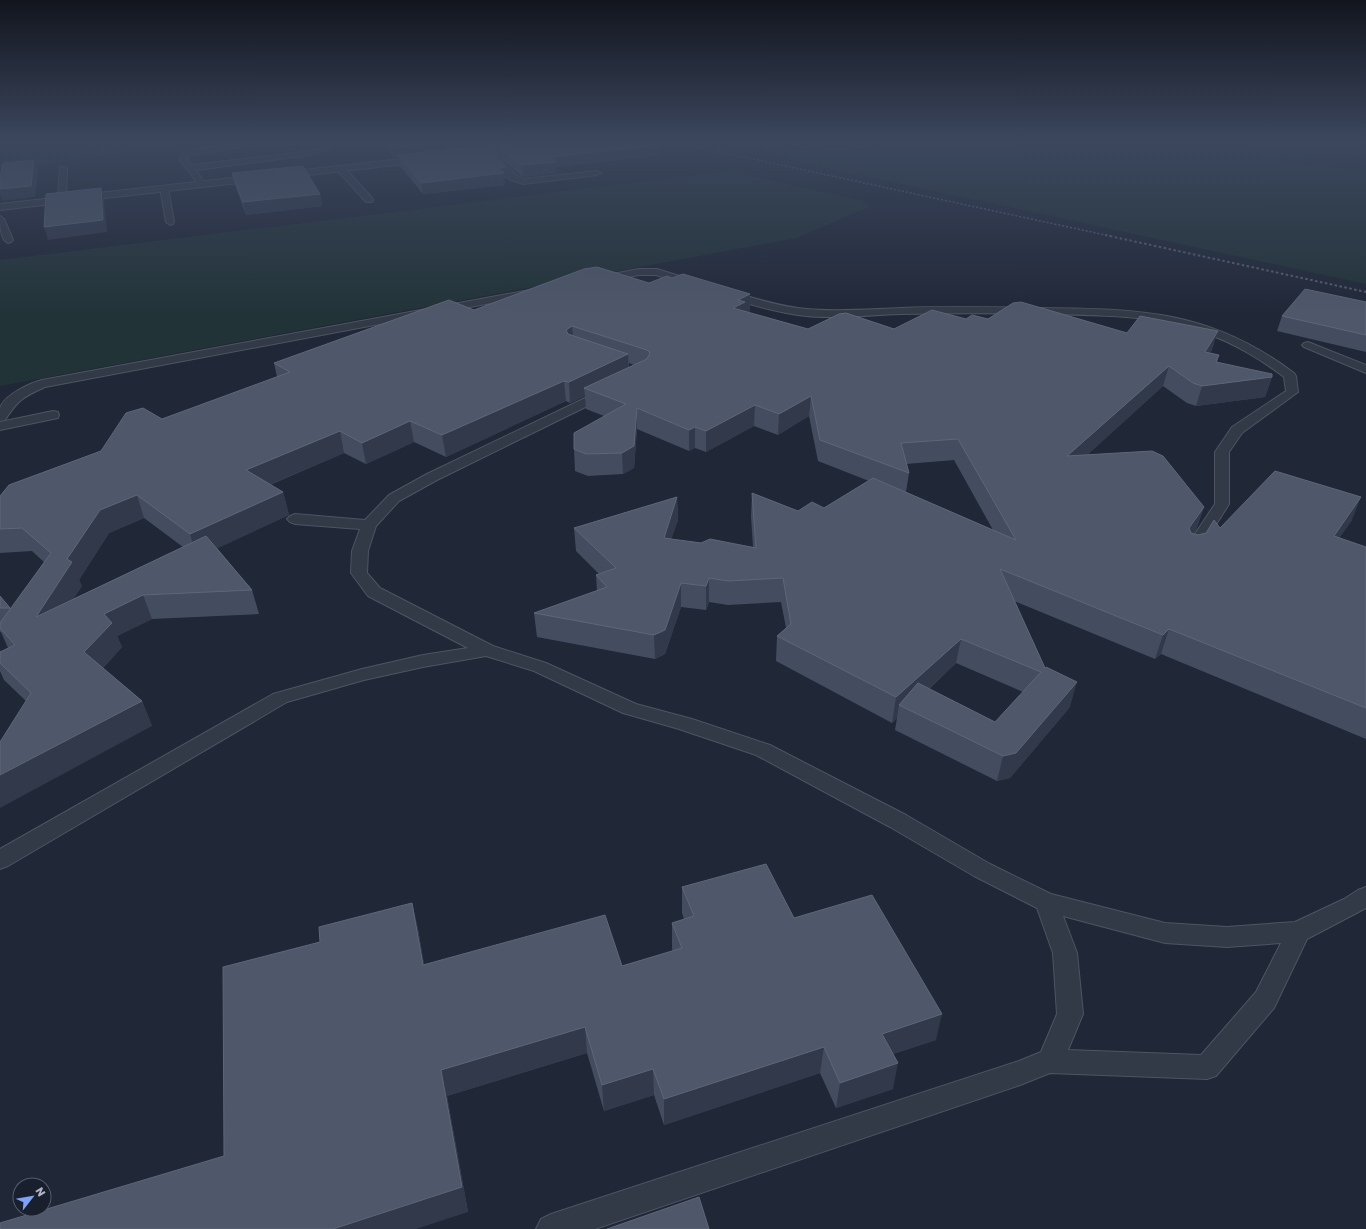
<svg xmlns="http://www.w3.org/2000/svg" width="1366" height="1229" font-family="'Golos Text',sans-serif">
<rect width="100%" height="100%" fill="#202737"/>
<g fill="#223338">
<polygon points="0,143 179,143 0,173"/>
<polygon points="726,143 1366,143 1366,156 1280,160 1311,166 1366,170 1366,284 781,158 792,157"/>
<polygon points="722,172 732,172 864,201 869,207 796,238 0,386 0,260"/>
</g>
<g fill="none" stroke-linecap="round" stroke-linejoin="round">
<g stroke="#4e5462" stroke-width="2">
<g id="service">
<polygon points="244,143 260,143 256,145 190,155 187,159 192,165 310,151 323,148 323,143 329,143 331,149 310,155 196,170 205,184 201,186 198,186 193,177 179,159 185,151"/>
<polygon points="485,143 511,143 507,145 446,150 434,154 428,162 422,162 421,160 428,150 446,146"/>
<polygon points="486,153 492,153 517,176 524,179 597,171 601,173 597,175 523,184 511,180 486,157"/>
<polygon points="60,167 66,167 67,169 66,199 62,202 58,199"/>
<polygon points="338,167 344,167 372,198 373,200 372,202 366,202 338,171"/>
<polygon points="161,186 164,186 168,188 174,222 173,224 170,225 166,222 160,188"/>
<path d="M0 216 4 219 13 240 11 242 8 243C0 240 0 224 0 216Z"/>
<polygon points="639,269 657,269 699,282 700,284 695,287 656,275 639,275 602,282 597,279 602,276"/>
<path d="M535 289 539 290 540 292 539 294 45 387C23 397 18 400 5 420L0 421C0 417 0 412 0 408 4 395 30 383 42 380Z"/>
<path d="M728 291C755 298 780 307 807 309 838 312 870 309 901 308 947 306 994 307 1040 308 1141 309 1210 310 1294 373L1296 376 1298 392 1242 433 1229 452V504L1197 555 1191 557 1185 555 1183 552 1215 504V452L1232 427 1286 391 1284 377C1202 314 1137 316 1039 314 992 313 946 313 900 314 869 315 837 319 806 316 778 313 751 305 724 296L723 294 724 292Z"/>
<polygon points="1308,342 1366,365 1366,373 1304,347 1302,345 1304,343"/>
<path d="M606 388 610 389 612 392 610 395 437 480 399 501 376 526 368 551 367 573 380 588 493 646 546 663 636 704 692 719 770 745 906 815 990 864 1051 894 1165 923 1227 927 1295 922 1344 899 1358 890 1366 887V908L1307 939 1274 1008 1216 1076 1207 1079 1050 1073 1020 1085 595 1229H536L541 1219 551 1214 1019 1061 1041 1052 1057 1014 1053 953 1037 908 974 876 890 827 756 755 679 729 623 713 534 671 486 656 423 667 364 680 287 702 8 866 0 869V849L273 694 362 669 423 655 468 648 368 596 351 573 352 551 360 529 295 524 290 522 287 519 290 516 295 514 365 520 389 495 427 474ZM1063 916 1165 943 1227 947 1281 943 1256 992 1201 1055 1068 1050 1083 1014 1077 953Z"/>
<polygon points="53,411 58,412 59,415 58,418 0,430 0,422"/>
</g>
</g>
<g stroke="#4e5462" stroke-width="2">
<polygon id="minor" points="428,156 431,157 433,159 431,161 0,210 0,204"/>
</g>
<g stroke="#3c4f53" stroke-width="1" stroke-dasharray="1.5 1.5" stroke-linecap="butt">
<polyline points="757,143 797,152 917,143"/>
<polyline points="1238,143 1251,148 1273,144 1366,143"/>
<polyline points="75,155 144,143"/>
<polyline points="32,162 45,160"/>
</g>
<use href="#service" fill="#333a47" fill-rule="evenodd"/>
<use href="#minor" fill="#333a47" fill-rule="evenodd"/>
<polyline stroke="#555d6f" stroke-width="1.5" stroke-dasharray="2 2" stroke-linecap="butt" points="679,143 1110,236"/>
<polyline stroke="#555d6f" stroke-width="2" stroke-dasharray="2.5 2.5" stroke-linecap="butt" points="1105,235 1366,292"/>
</g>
<g fill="#444d5f" fill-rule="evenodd">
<path d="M381 143H660V155L556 167 557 173 523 177 495 155 492 154 506 167 507 179H504L505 185 423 194 400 166 399 158H394ZM440 146 441 150 425 152 428 149Z"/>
<polygon points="232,173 320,194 322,206 246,215 235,185"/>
<polygon points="1366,302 1366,352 1277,331 1282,316"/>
<path d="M474 310 750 313 808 329H894L966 319H988L1127 333 1212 350 1210 353 1219 355 1217 362 1272 377 1265 397 1196 406 1187 403 1163 386 1087 455 1204 507 1196 530 1194 533 1198 535 1220 528 1352 520 1339 538 1366 547V739L1161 654 1155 659 1014 601 1045 668 1070 707 1010 778 997 781 895 730 897 718 892 723 776 661 777 636 786 628 781 602 728 605 709 602 706 610 681 607 665 654 655 659 537 637 534 613 597 591 596 575 599 574 576 551 574 528 677 497 678 520 671 539 701 543 753 547 751 516 752 493 798 511 824 508 869 481 818 461 809 416 778 435 754 426 706 452 695 448 689 451 637 429 634 468 623 474 588 476 575 471 574 449 604 416 586 409 585 396 570 403 566 401 446 457 414 442 366 464 344 453 270 485 283 492 289 515 217 548 252 590 259 614 152 619 117 636 122 647 103 668 142 701 152 726 26 701 4 680 0 671V652L8 648 1 632H0V596L11 609 44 562 32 551 0 553V496L101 451 162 419 277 377 274 363ZM629 363 634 365 629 367ZM954 460 993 530 906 492 909 473 906 464ZM144 518 183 547 73 599 82 586 79 580 109 533ZM956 663 1023 692 995 722 929 689Z"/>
<polygon points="682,887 794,918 936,1040 893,1054 893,1089 836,1108 820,1073 664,1125 654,1095 604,1111 587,1053 447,1096 468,1212 224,1156 320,942 412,903 418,929 424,965 622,966 673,951 672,949 672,923 684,919 682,913"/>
</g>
<g fill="#31394a">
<polygon points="299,143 323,143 322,146 301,148"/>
<polygon points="331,143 351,143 331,145"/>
<polygon points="423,143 480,143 480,150 441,153 440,146 428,149 422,155 398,155 399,158 394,158 392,148"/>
<polygon points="660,143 660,155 556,167 557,173 523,177 522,165 550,157"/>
<polygon points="34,160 38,171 35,197 2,201 0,195 0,189"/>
<polygon points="506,167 507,179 504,179 505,185 423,194 421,183 498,168"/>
<polygon points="101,188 104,200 107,232 48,240 44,227"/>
<polygon points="320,194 322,206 246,215 243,202"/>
<polygon points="750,294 750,313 733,308 738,300"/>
<polygon points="572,326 574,346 566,330"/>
<polygon points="1218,331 1212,350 1199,372 1205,352"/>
<polygon points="628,354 629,374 584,388 585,396 570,403 569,382"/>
<polygon points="1169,366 1163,386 1062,478 1067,456"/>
<polygon points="1272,377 1265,397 1196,406 1202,386"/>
<polygon points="564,381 566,401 446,457 442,435"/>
<polygon points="811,396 809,416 778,435 779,414"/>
<polygon points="755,405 754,426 706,452 706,431"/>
<polygon points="637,408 637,429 634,468 623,474 622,453"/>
<polygon points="410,421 414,442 366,464 362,443"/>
<polygon points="695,427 695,448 689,451 689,430"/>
<polygon points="340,431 344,453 252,492 246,470"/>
<polygon points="283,492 289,515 197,558 190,534"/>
<polygon points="137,495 144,518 109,533 79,580 82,586 46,641 36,617 67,559 100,510"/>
<polygon points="677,497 678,520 664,561 664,538"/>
<polygon points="1361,497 1352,520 1324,559 1334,536"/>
<polygon points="1204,507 1196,530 1182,551 1189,528"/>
<polygon points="709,578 709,602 706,610 706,586"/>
<polygon points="681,583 681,607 665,654 655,659 654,635"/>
<polygon points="143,595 152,619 117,636 122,647 94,677 84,652 104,614"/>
<polygon points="1169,629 1161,654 1155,659 1163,635"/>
<polygon points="961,639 956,663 907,709 899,705 897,718 892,723 896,697"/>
<polygon points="1077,682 1070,707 1010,778 997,781 1003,756"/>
<polygon points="142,701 152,726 0,808 0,775"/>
<polygon points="412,903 418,929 429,991 423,965"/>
<polygon points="942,1014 936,1040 877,1059 882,1034"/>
<polygon points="585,1027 587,1053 447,1096 468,1212 416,1229 333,1229 441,1070"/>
<polygon points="824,1047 820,1073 664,1125 664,1099"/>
<polygon points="898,1063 893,1089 836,1108 840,1083"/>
<polygon points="653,1069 654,1095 604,1111 602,1085"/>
</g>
<g fill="#4f586a" stroke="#5e6678">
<polygon points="388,143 423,143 421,144 392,148"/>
<polygon points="490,143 660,143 660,145 550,157 556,162 522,165 494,144"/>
<polygon points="474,147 485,148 506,167 498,168 504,173 421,183 398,155"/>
<polygon points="34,160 31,186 0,189 0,178 3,163"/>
<polygon points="303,166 320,194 243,202 232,173"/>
<polygon points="101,188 103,220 44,227 46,194"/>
<polygon points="597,267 649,283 667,276 672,278 683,274 750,294 738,300 745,302 733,308 808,329 839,314 846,313 894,329 932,310 966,319 972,315 988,319 1013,303 1021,302 1127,333 1140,316 1218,331 1205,352 1219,355 1216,362 1272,374 1272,377 1202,386 1193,383 1169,366 1067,456 1152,451 1163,456 1204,507 1189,528 1191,533 1198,535 1206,533 1214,520 1220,528 1275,471 1361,497 1334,536 1366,547 1366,708 1169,629 1163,635 1000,569 1045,668 1046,667 1077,682 1016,753 1003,756 899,705 918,683 995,722 1041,672 961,639 896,697 777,636 791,624 783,578 728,581 709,578 706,586 681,583 665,630 654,635 534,613 607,587 596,575 616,568 574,528 677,497 664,538 701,543 710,539 756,548 752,493 798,511 812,502 824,508 873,478 1016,540 958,439 901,443 909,473 820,440 811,396 779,414 755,405 706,431 695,427 689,430 637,408 634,446 622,453 586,454 574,449 574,433 626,404 584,388 647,359 650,353 647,350 572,326 566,330 568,334 628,354 569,382 564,381 442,435 410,421 362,443 340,431 246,470 283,492 190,534 137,495 100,510 67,559 72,562 36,617 206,536 252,590 143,595 104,614 112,623 84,652 142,701 0,775 0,742 31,693 0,663 0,652 15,645 0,628 0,623 51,553 22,528 0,529 0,496 9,485 101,451 126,413 143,408 162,419 290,372 274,363 449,300 474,310 584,269"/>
<polygon points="1305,289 1366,302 1366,335 1282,316"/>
<polygon points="0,596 10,608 0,608"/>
<polygon points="766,864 794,918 872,895 942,1014 882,1034 898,1063 840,1083 824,1047 664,1099 653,1069 602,1085 585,1027 441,1070 462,1187 333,1229 0,1229 0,1223 224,1156 223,967 320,942 319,927 412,903 423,965 605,915 622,966 682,948 672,923 694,916 682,887"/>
<polygon points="699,1197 709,1229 607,1229"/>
</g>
<linearGradient id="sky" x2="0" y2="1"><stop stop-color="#12151e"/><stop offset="0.45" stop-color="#3c475e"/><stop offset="1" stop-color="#3c475e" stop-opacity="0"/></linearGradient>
<rect width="1366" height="315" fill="url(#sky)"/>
<g transform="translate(32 1197) rotate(59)"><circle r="19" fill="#191f2c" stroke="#545b69"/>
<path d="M0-3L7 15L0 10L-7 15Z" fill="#7ea2f8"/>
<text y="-6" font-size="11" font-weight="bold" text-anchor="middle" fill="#adb4c4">N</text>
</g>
</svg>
